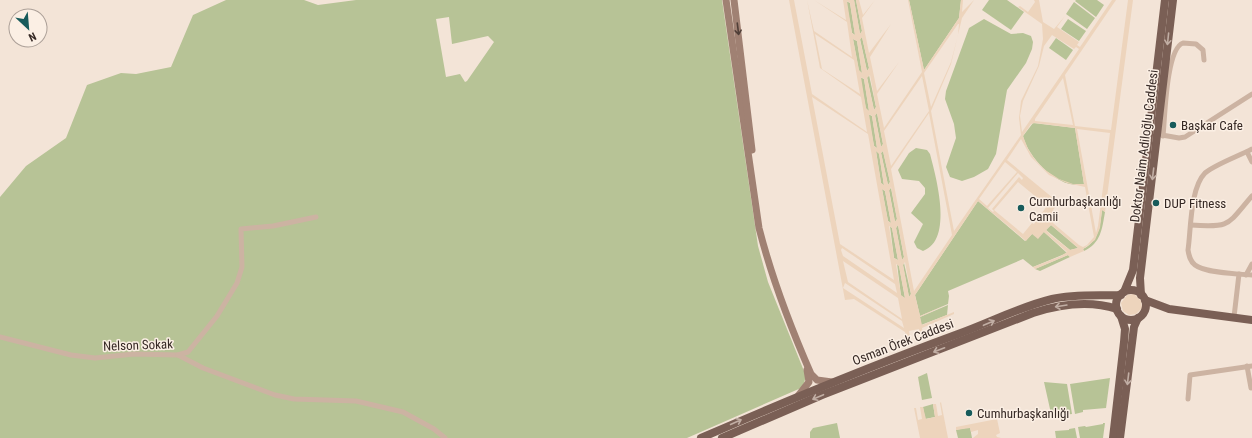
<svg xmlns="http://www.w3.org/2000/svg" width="1252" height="438" font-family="'Roboto Condensed',sans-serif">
<rect width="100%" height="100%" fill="#f3e4d7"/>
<g fill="#b7c396" fill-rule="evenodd">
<path d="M226 0H304L318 5 356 0H722L758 246 768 282 806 376 804 383 801 388 687 438H0V197L26 166 66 138 87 85 121 73 136 74 171 67 193 15ZM449 17 452 44 488 36 494 42 467 81 465 82 460 74 446 77 436 19Z"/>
<polygon points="854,0 856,0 862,31 860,34"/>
<polygon points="909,0 961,0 959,18 924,70"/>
<polygon points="989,0 1007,0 1024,12 1011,30 982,10"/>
<polygon points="1076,0 1097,0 1104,5 1096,17 1075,1"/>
<polygon points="846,1 850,3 855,35 852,33"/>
<polygon points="1074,2 1095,18 1087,29 1066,14"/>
<polygon points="984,19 1011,34 1023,33 1031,36 1033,42 1032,49 1026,63 1007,90 996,154 988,169 974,177 962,181 950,177 946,167 956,138 954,124 945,99 946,91 969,28"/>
<polygon points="1068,19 1086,31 1079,41 1061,29"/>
<polygon points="862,37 869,68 867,71 860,39"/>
<polygon points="1056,38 1073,50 1066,60 1049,48"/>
<polygon points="853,39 857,41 862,73 859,71"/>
<polygon points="869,75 876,107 874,110 867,77"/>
<polygon points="860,77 864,79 869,111 866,109"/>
<polygon points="877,113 883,144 881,147 875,115"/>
<polygon points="868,114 872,116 877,148 874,146"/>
<path d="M1033 123 1075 128 1084 184C1060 191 1028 158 1023 136Z"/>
<path d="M916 148 927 150 930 154C936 177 954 240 923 251L917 248 914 242 923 224 911 213 925 194V188L919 181 902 179 898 170 909 153Z"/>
<polygon points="876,151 879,153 884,186 881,183"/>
<polygon points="883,151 890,182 888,185 881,153"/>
<polygon points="891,188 897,219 895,222 889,190"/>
<polygon points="882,189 885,191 891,223 888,221"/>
<polygon points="978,201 1025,241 1032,234 1044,232 1067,253 1033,267 1023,259 948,291 949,296 948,304 920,316 915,295"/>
<path d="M1102 210 1105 212C1102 229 1101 243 1084 251L1083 249C1099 241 1100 226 1102 210Z"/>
<polygon points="898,225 904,257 902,260 896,228"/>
<polygon points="1051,225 1077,247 1078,248 1070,250 1046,230"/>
<polygon points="890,226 892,228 898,260 894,258"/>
<polygon points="1068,255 1070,257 1040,271 1035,269"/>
<polygon points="897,263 899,266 905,298 901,296"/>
<polygon points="904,263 911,294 909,297 903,265"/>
<polygon points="948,305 947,315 921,325 920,317"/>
<polygon points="927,373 932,398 922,400 918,377"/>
<polygon points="1110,378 1106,408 1083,410 1083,412 1075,414 1070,384"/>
<polygon points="1044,382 1067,384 1072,414 1053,416 1052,418"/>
<polygon points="933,404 935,417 925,419 923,407"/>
<polygon points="837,423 840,438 810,438 810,432 813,428"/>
<polygon points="1103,423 1105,423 1103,438 1080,438 1078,427 1085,426 1086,427 1103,424"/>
<polygon points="970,427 972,438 958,438 956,430"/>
<polygon points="1075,428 1077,438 1056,438 1055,431 1069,430 1069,429"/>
</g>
<g fill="#edd4bc" fill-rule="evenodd">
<path d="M789 0H794L812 94 867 132 861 97 820 68 807 0 814 31 852 57 847 22 814 0 846 20 843 0H854L860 34 862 31 856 0H859L863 15 875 0 862 18 869 53 891 24 870 57 877 91 899 62 877 94 884 128 922 72 908 0H909L924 70 959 18 961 0H963L962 12 974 0 962 18 951 64 931 111 954 231 1021 135 1019 118 1021 101 1038 66 1043 39 1042 24 1018 7 1020 6 1028 12 1035 2 1034 0H1039L1043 22 1054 29 1065 16 1057 27 1079 42 1077 45 1080 47 1112 0H1116L1065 75 1075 126 1111 130 1128 0H1133L1105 212 1102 210 1100 228 1095 240 1083 249 1084 251 1070 257 1068 255 1035 269 1033 267 1061 256 1067 252 1044 232 1038 239 1032 234 1026 241 978 201 915 295 920 316 948 304 920 317 922 325 954 312V314L922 328 923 333 920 335 919 329 909 331 910 338 907 340 905 332 854 299 845 300ZM847 1 850 3 855 35 852 33ZM958 24H959L958 35 951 62 931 107 924 73ZM815 34 854 60 860 94 822 69ZM1052 35 1074 49 1076 47 1079 49 1022 132 1020 116 1023 101 1039 66 1044 46ZM862 37 869 68 867 71 860 40ZM853 39 857 41 862 73 859 70ZM870 75 876 107 874 110 867 78ZM922 76 929 111 891 166 884 131ZM861 77 864 79 869 111 866 108ZM1063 78 1073 125 1035 121V119ZM812 97 868 134 894 280 840 244ZM877 113 883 144 881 147 875 116ZM929 113 952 235 914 291 891 169ZM869 114 872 116 877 148 874 146ZM1035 123 1075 128 1084 184H1073L1059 179 1045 170 1036 161 1028 149 1023 136 1031 124ZM1077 129 1110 133 1098 226 1096 233ZM1021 139 1031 157 1049 175 1067 183 1085 187 1094 237 1087 245 1083 247 1079 245 1053 223 1059 216 1053 210 1059 203 1007 160ZM876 151 879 154 884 185 881 183ZM883 151 890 182 888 185 881 153ZM1005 162 1017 172 987 206 979 199ZM1018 173 1023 178 1022 180 1019 177 992 209 994 211 993 212 988 208ZM1018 182 1047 206 1034 224 1032 223 1023 234 994 210ZM891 187 897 219 895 222 889 191ZM882 189 885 191 891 223 888 221ZM898 225 904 257 902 260 896 228ZM1051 225 1077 247 1078 248 1070 250 1052 236 1046 230ZM889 226 892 228 898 260 894 258ZM842 248 895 284 897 293 843 256 841 250ZM843 261 898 298 902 319 848 282ZM905 262 911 294 909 297 903 265ZM896 264 899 266 905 298 901 295ZM845 283 902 321 904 328 843 288Z"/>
<polygon points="1134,294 1141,301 1142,308 1136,314 1129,315 1123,311 1121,303 1127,295"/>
<polygon points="941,402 948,438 920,438 914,408 916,408 918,420 922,419 920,407 923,407 926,419 935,417 933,404 936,404 938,416 942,415 940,403"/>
<polygon points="997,419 1000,433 996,435 997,437 1001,438 973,438 978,434 978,430 971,432 970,428 956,430 956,427"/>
</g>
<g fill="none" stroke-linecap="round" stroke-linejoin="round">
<g stroke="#ccb3a2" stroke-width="5">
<polyline points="1162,135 1179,138 1185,137 1252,94"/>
<path d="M1163 136C1165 118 1166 49 1183 43L1196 44 1203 50 1204 60"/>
<path d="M1252 149C1239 156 1216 164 1205 173 1190 188 1191 230 1188 250 1189 256 1190 261 1195 265 1205 273 1238 274 1252 275"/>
<polyline points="1247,152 1252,162"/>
<path d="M1191 225C1231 228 1227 225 1252 196"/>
<polyline points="1246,275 1252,264"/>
<polyline points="1234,317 1239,274"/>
<polyline points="0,337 71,355 95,358 134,354 178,355 188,352 217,316 237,283 242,267 241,229 273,226 316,217"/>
<polyline points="178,355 203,368 275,395 294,399 356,401 403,412 434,429 445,438"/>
<polyline points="1247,366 1251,388"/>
<polyline points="1188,399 1190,375 1252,366"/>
</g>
<g stroke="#a08173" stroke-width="7">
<path d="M726 0 759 228C772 279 790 326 811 374L817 380 832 382"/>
<polyline points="734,0 752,150"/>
<polyline points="798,396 809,382 807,370"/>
</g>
<g stroke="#7a5f55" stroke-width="8">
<circle cx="1131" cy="305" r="15"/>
<polyline points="1124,292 1133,270 1165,0"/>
<polyline points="1141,295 1140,278 1173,0"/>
<polyline points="1145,300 1169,309 1252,320"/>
<path d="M701 438C786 401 871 366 958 334 989 323 1019 307 1052 299 1074 294 1098 296 1121 295"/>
<path d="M722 438 822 395 1033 313C1061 304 1089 300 1117 309"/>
<polyline points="1113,438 1124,342 1125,329 1121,316"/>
<polyline points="1120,438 1134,327 1138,318"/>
</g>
</g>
<defs><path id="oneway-shaft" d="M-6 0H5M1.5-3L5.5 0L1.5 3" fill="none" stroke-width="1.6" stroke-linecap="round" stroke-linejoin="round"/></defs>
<use stroke="#503f38" href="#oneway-shaft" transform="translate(738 29) rotate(83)"/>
<g stroke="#c1aea4">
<use href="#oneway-shaft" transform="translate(1168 39) rotate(96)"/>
<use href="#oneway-shaft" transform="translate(1153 174) rotate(97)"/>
<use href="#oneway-shaft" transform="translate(1061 306) rotate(171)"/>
<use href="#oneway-shaft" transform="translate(989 323) rotate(-23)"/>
<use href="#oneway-shaft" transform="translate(939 350) rotate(159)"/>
<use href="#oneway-shaft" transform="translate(1128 379) rotate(97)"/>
<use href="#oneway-shaft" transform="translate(818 397) rotate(157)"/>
<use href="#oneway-shaft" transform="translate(736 422) rotate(-24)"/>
</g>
<g fill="#175b5b" stroke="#fbefe4" stroke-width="1.5">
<circle cx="1173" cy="125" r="4"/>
<circle cx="1156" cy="203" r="4"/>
<circle cx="1021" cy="208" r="4"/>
<circle cx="969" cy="413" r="4"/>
</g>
<g text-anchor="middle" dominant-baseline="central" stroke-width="3" stroke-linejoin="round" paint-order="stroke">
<g font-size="13" fill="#362925" stroke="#fbefe4" text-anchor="start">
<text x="1181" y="125">Başkar Cafe</text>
<text x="1029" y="201">Cumhurbaşkanlığı<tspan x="1029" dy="15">Camii</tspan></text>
<text x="1164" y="203">DUP Fitness</text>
<text x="977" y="413">Cumhurbaşkanlığı</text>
</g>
<g font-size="13" fill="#362925" stroke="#fbefe4">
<text transform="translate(1144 146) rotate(-83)">Doktor Naim Adiloğlu Caddesi</text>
<text transform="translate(903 342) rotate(-21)">Osman Örek Caddesi</text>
<text transform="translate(138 345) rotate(-2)">Nelson Sokak</text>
</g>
</g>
<g transform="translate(28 28) rotate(154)"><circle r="19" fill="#fbefe4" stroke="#aca098"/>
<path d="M0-3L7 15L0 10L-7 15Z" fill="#175b5b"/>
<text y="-6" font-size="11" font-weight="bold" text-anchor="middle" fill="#362925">N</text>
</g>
</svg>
